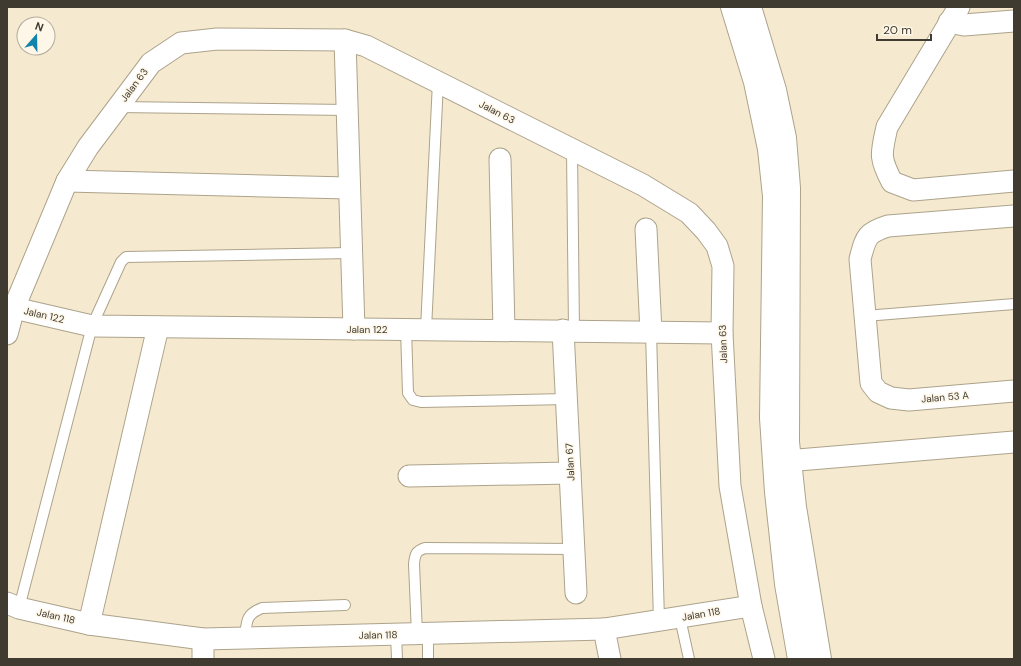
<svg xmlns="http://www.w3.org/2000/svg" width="1021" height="666" font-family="'DM Sans',sans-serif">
<rect width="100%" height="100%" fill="#f5ead0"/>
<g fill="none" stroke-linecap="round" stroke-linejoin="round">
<g stroke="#ada38b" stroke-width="12">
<g id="lane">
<polyline points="117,107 347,110"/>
<polyline points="572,150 574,331"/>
<polyline points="865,316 1014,304"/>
<polyline points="406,329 408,393 413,400 421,402 566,399"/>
<polyline points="426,329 438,82"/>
<polyline points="651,332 659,621"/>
<polyline points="19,608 92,326 121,262 126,257 351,253"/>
<polyline points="680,618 689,659"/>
<polyline points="396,634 397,659"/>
<path d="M417 634 414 564C415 554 416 551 425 548L574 549"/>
<path d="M245 638C247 621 245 615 262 608L345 605"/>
<polyline points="428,659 428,634"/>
</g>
</g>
<g stroke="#ada38b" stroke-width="23">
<g id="street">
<path d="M959 7 887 127C881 154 879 157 892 182L913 190 1014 181"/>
<polyline points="949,22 964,25 1014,21"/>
<polyline points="345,40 354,329"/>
<polyline points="500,159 504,330"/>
<polyline points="67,181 348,188"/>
<path d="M1014 216 888 226C866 233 866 237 860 259L871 383 878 392 891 398 909 400 1014 391"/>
<polyline points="646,229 651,332"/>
<polyline points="14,308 92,326 722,333"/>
<polyline points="563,330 576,593"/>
<polyline points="7,334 14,308 67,181 88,147 151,63 181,43 217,39 345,40 366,46 643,185 689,213 706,231 717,246 723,266 722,333 730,486 751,606 764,659"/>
<polyline points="774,462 1014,442"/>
<polyline points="409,476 570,473"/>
<polyline points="7,603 19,608 89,624 203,639 604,629 751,606"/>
<polyline points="89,624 158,327"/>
<polyline points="604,629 610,659"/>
<polyline points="203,659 203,639"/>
</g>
</g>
<g stroke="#ada38b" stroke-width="24">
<g id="secondary">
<polyline points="732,7 755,82 769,149 774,196 771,418 776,492 786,584 799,659"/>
<polyline points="750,7 775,90 785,138 789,188 788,442 795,507 820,659"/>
</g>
</g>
<use href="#lane" stroke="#fff" stroke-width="10"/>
<use href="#street" stroke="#fff" stroke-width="21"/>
<use href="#secondary" stroke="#fff" stroke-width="22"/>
</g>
<g text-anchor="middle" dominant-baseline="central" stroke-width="3" stroke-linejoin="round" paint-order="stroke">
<g font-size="10" fill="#3f3b31" stroke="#fef7e8">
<text transform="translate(134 85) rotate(-53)">Jalan 63</text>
<text transform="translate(497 112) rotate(27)">Jalan 63</text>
<text transform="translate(44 315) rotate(13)">Jalan 122</text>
<text x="367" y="329">Jalan 122</text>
<text transform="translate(723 344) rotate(-92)">Jalan 63</text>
<text transform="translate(945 397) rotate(-5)">Jalan 53 A</text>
<text transform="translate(570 462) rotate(-93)">Jalan 67</text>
<text transform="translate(701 614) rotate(-10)">Jalan 118</text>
<text transform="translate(56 616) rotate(13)">Jalan 118</text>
<text transform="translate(378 635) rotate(-1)">Jalan 118</text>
</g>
</g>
<rect width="1021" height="666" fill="none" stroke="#3f3b31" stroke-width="16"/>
<g transform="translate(36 36) rotate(20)"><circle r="19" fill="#fef7e8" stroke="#b2ac9f"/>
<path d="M0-3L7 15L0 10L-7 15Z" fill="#1084aa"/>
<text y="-6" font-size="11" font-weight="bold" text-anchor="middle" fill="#3f3b31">N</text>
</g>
<path d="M877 34v6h54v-6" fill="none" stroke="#3f3b31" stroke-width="2"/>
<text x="883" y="34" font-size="12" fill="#3f3b31" stroke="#fef7e8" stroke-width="3" paint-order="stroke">20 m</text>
</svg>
